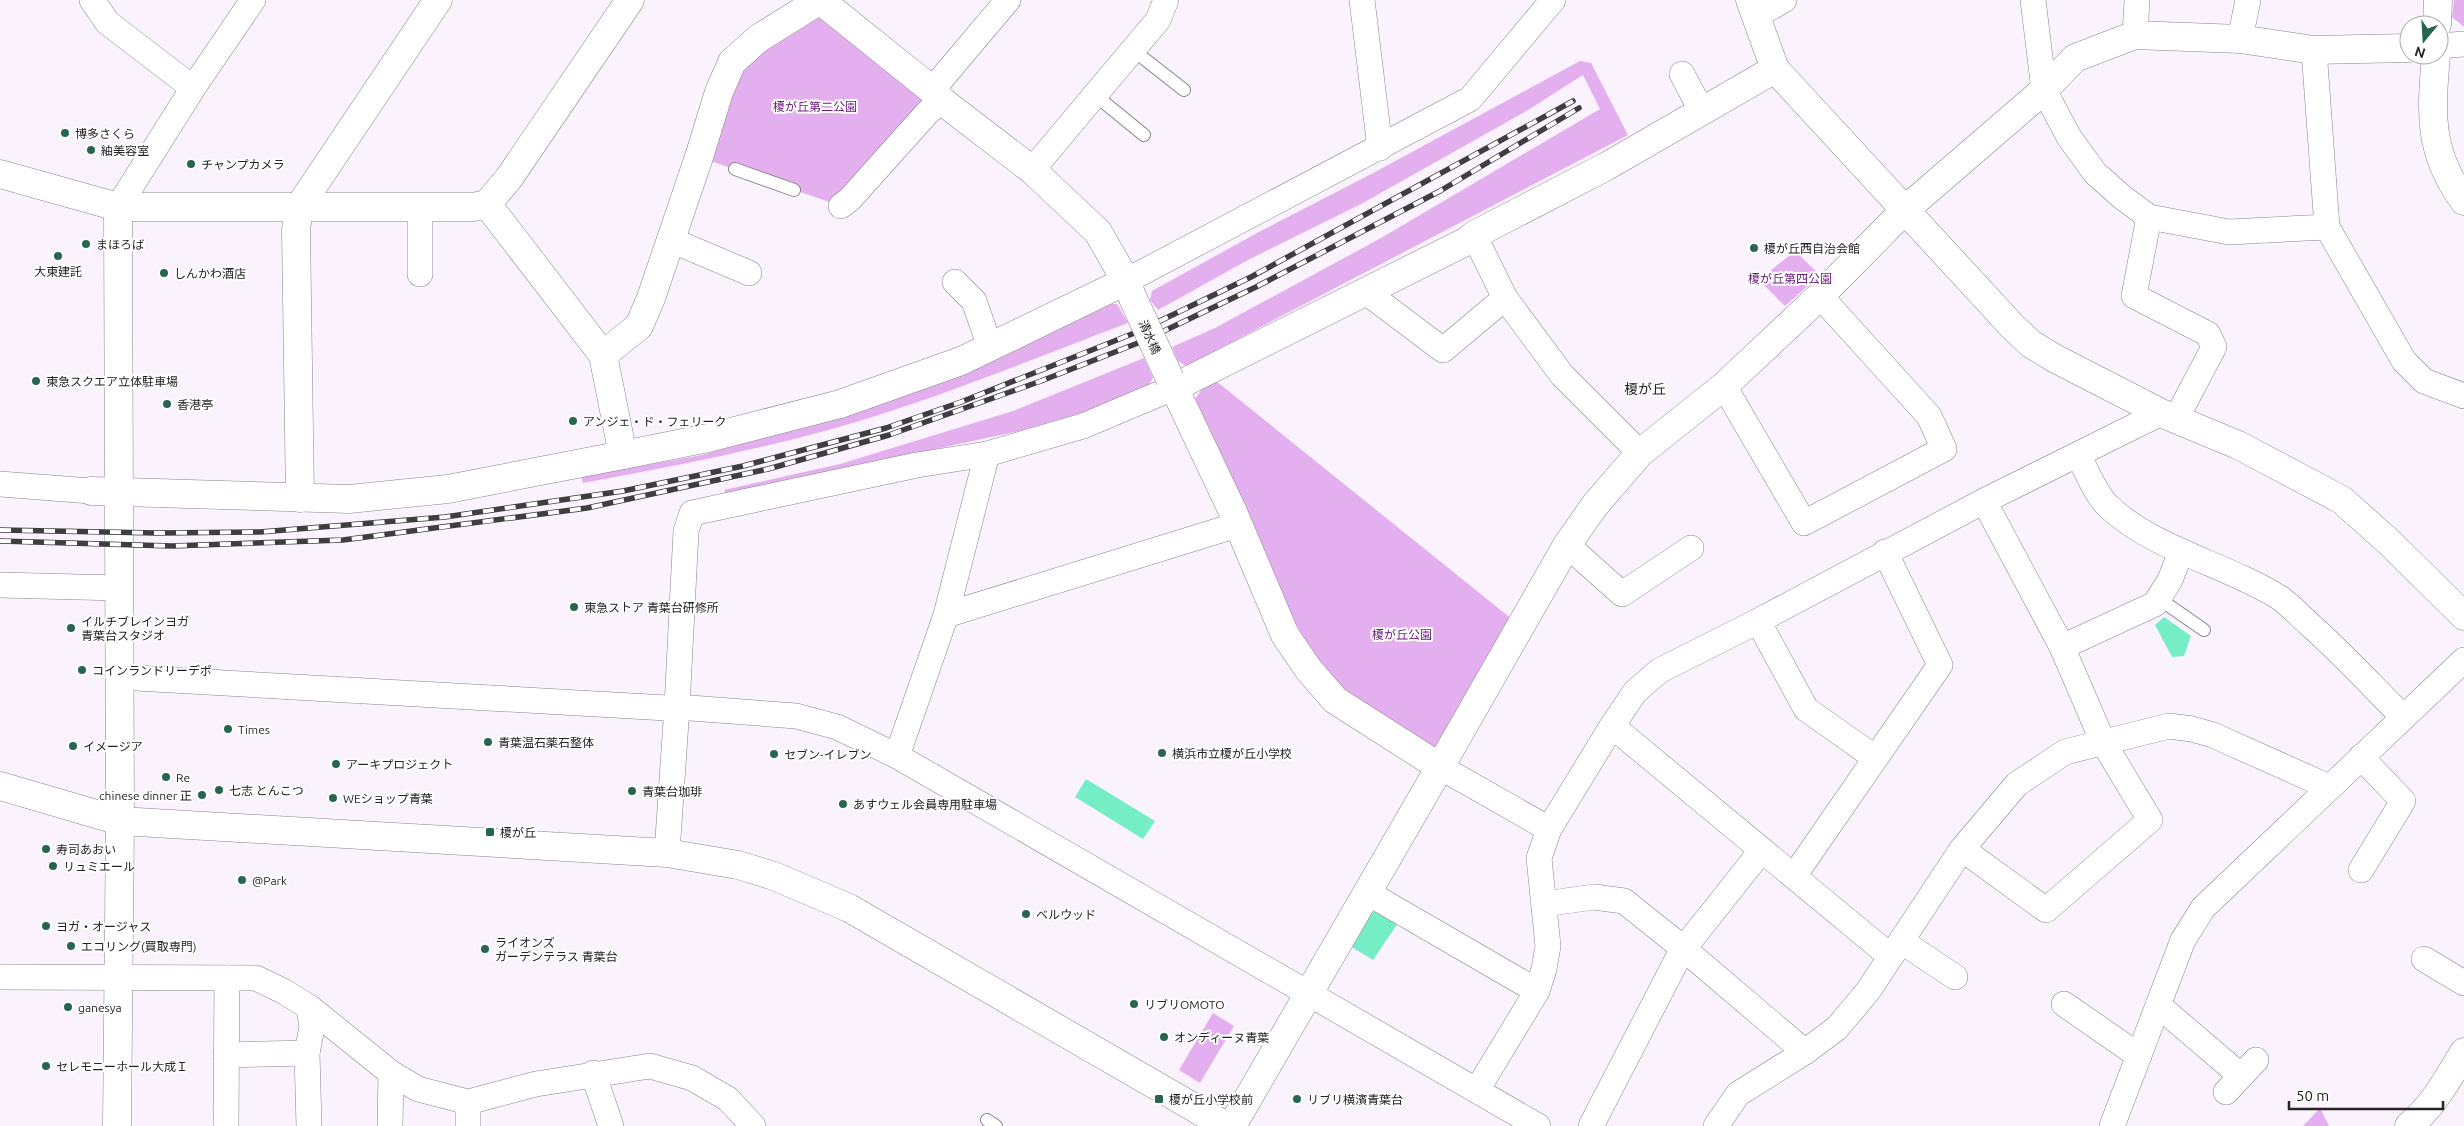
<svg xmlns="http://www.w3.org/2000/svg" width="2464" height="1126" font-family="Ubuntu,'Noto Sans JP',sans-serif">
<rect width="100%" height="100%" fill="#faf2fc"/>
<g fill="#e4afee">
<polygon points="820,0 932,90 841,206 705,159 719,92"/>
<polygon points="2454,0 2464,0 2464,27 2452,17"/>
<polygon points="1580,61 1591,63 1628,135 1186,366 1178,361 1172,347 1215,328 1381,238 1600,109 1583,75 1528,110 1361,204 1248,260 1158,310 1150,300 1152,291 1257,233 1375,172"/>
<polygon points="1795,251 1820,275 1785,306 1759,280"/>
<path d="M1107 304H1117L1128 323C1035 358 942 397 846 425 759 450 671 467 583 483L581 477 702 455 832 418Z"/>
<polygon points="1144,358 1153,378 1144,392 1088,411 1019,431 726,494 724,490 840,464 1013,411"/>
<polygon points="1216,381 1513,620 1436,751 1361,707 1319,667 1295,622 1264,552 1191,405 1202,389"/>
<polygon points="1213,1013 1234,1026 1200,1083 1179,1070"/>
<polygon points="2320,1108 2329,1126 2303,1126"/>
</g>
<g fill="#76eec5">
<polygon points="2164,617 2191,636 2184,656 2172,657 2155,625"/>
<polygon points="1086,779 1155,821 1143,839 1075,797"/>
<polygon points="1378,910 1398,923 1373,960 1350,946 1369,914"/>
</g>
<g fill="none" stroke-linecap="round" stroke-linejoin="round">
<g stroke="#8b838c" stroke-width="14">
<g id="service">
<polyline points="1133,50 1184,90"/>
<polyline points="1095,95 1144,135"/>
<polyline points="735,169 794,190"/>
<polyline points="2158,598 2204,630"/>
<polyline points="987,1120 996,1126"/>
</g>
</g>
<g stroke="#8b838c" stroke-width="26">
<g id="minor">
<polyline points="92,0 108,23 193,88"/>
<polyline points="1362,0 1380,148"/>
<polyline points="2033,0 2044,90 2069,137 2095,173 2122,197 2149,217 2229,232 2327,227"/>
<polyline points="1756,16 1784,0"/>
<polyline points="2135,35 2137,0"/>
<polyline points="2240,39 2248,0"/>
<polyline points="2439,46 2464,44"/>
<polyline points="2314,50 2327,227 2404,361 2424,381 2464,396"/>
<polyline points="1682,74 1701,110"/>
<polyline points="932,90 1008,0"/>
<polyline points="1032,170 1158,20 1166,0"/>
<polyline points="841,206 850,199 928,112 942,101"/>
<polyline points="118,207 193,88 253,0"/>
<polyline points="420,207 420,274"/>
<polyline points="2149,217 2134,296 2208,334 2214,347 2176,419"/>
<polyline points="1474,235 1505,298 1562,375 1640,453"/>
<polyline points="671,240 749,273"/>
<polyline points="1126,281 1470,99 1553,0"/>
<polyline points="955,282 974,301 990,347"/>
<polyline points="1366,292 1443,350 1505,298"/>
<polyline points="1724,386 1804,523 1944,449 1929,416 1820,296"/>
<path d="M2078 455C2087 471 2095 494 2109 507 2155 550 2226 564 2280 598 2290 605 2299 615 2308 623 2342 653 2372 686 2403 717"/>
<polyline points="0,484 91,491"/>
<polyline points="1567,545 1622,594 1691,548"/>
<polyline points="0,585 119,588"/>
<polyline points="946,615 1237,525"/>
<polyline points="1758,621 1806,709 1874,757"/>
<polyline points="2062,647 2155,604 2170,580 2181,552"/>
<polyline points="118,677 667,708 677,707 796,716 837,727 897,756 1538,1126"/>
<polyline points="1612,726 1890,956"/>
<polyline points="897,756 946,615 987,454"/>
<polyline points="1440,767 1549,829"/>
<polyline points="1962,849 2046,910 2150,820 2103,742 2062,647 1984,501"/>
<polyline points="667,853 677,707 686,531 692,513 917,465 987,454 1083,426 1173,388"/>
<polyline points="2361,870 2403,801 2361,757"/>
<polyline points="1794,876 1940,665 1885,552"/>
<polyline points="1368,893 1537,991"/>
<polyline points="1544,904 1594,897 1624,901 1684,949 1805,1052"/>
<polyline points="1901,941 1955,977"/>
<polyline points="2424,959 2464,983"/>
<polyline points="0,977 256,978 283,991 309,1007 391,1073 418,1089 468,1102 536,1084 650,1066 692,1078 728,1099 753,1126"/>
<polyline points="2064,1004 2139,1056"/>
<polyline points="2158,1005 2241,1076"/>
<polyline points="226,1055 307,1053"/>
<polyline points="593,1073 611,1126"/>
<polyline points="1477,1090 1537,991 1544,969 1548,946 1539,858 1549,829 1612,726 1635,692 1659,671 1758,621 1984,501 2161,413"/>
<polyline points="2226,1092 2256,1060"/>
<polyline points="468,1102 468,1126"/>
<polyline points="226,1126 227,978"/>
<polyline points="309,1126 307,1053 312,1027 309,1007"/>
<polyline points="390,1126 391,1073"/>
<polyline points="1591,1126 1681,952 1762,850"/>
<polyline points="1716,1126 1738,1094 1805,1052 1837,1028 1868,991 1962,849 2017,784 2065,752 2169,726 2192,729 2213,735 2329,787"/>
<polyline points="2112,1126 2183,940 2203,908 2464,660"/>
</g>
</g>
<g stroke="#8b838c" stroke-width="29">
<g id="tertiary">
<polyline points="1750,0 1775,69 2012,326 2031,344 2054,358 2161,413 2238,445 2342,500 2389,542 2464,616"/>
<polyline points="2437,25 2438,0"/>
<path d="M2436 55C2431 113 2428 152 2464 201"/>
<polyline points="0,174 118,207 473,207 487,204 509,178 630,0"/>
<polyline points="487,204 603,355 639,326 651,298 699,157 719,92 732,62 759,38 820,0 932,90 942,101 1032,170 1098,232 1126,281"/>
<polyline points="603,355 623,455"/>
<polyline points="1170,379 1233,512 1285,635 1309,670 1335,700 1440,767 1567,545 1595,505 1640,453 1724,386 1820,296 1906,209 2044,90 2075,58 2135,35 2240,39 2314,50 2409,48"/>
<polyline points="1173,388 1469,240 1474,235 1607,166 1775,69"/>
<polyline points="91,491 349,499 448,489 623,455 708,438 840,404 961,361 1126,281 1131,294"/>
<polyline points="300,498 296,230 299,207 438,0"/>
<polyline points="0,786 120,821 667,853 738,865 774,876 849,908 1226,1126"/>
<polyline points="117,1126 120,821 118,207"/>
<polyline points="1232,1126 1440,767"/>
<path d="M2409 1126C2433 1106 2448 1079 2464 1052"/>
</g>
</g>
<use href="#service" stroke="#fff" stroke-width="12"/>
<use href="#minor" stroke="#fff" stroke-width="25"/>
<use href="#tertiary" stroke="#fff" stroke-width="28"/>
<g stroke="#403d42" stroke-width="5.5">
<g id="rail">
<polyline points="0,530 157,533 260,532 445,517 623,491 743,466 886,428 961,402 1137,332 1251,277 1573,101"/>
<polyline points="0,541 172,546 343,540 587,508 768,469 889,435 1041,381 1143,341 1256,287 1440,191 1579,108"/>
</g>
</g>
<use href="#rail" stroke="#fff" stroke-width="4" stroke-dasharray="11" stroke-linecap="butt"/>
<g stroke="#8b838c" stroke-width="29" stroke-linecap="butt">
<polyline id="tertiary-bridge" points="1131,294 1170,379"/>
</g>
<use href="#tertiary-bridge" stroke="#fff" stroke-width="28"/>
</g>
<g fill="#286550" stroke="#fff" stroke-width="2">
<circle cx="65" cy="133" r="5"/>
<circle cx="91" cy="150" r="5"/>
<circle cx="191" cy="164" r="5"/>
<circle cx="86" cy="244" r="5"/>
<circle cx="1754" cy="248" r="5"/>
<circle cx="58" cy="256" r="5"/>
<circle cx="164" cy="273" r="5"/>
<circle cx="36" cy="381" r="5"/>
<circle cx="167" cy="404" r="5"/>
<circle cx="573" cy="421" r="5"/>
<circle cx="574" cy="607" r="5"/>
<circle cx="71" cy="628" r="5"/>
<circle cx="82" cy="670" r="5"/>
<circle cx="228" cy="729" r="5"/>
<circle cx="488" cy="742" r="5"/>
<circle cx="73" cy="746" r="5"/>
<circle cx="1162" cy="753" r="5"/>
<circle cx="774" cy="754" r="5"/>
<circle cx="336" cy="764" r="5"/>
<circle cx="166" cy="777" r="5"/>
<circle cx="219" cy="790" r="5"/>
<circle cx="632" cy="791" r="5"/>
<circle cx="202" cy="795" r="5"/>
<circle cx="333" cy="798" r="5"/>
<circle cx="843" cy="804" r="5"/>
<rect x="485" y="827" width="10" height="10" rx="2.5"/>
<circle cx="46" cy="849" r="5"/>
<circle cx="53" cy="866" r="5"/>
<circle cx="242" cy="880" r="5"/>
<circle cx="1026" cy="914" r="5"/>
<circle cx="46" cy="926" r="5"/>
<circle cx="71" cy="946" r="5"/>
<circle cx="485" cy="949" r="5"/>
<circle cx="1134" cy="1004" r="5"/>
<circle cx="68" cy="1007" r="5"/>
<circle cx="1164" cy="1037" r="5"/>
<circle cx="46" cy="1066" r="5"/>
<rect x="1154" y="1094" width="10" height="10" rx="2.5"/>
<circle cx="1297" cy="1099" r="5"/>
</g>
<g text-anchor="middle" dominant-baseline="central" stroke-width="4" stroke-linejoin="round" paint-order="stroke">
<g font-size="12" fill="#681c76" stroke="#fff">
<text x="815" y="106">榎が丘第二公園</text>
<text x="1790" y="278">榎が丘第四公園</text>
<text x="1402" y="634">榎が丘公園</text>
</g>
<g font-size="12" fill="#262327" stroke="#fff" text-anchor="start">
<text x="75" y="133">博多さくら</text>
<text x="101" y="150">紬美容室</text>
<text x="201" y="164">チャンプカメラ</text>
<text x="96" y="244">まほろば</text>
<text x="1764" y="248">榎が丘西自治会館</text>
<text x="58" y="271" text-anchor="middle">大東建託</text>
<text x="174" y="273">しんかわ酒店</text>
<text x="46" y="381">東急スクエア立体駐車場</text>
<text x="177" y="404">香港亭</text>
<text x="583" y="421">アンジェ・ド・フェリーク</text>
<text x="584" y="607">東急ストア 青葉台研修所</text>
<text x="81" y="621">イルチブレインヨガ<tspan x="81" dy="14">青葉台スタジオ</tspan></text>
<text x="92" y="670">コインランドリーデポ</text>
<text x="238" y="729">Times</text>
<text x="498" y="742">青葉温石薬石整体</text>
<text x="83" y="746">イメージア</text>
<text x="1172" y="753">横浜市立榎が丘小学校</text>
<text x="784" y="754">セブン-イレブン</text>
<text x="346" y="764">アーキプロジェクト</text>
<text x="176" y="777">Re</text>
<text x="229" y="790">七志 とんこつ</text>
<text x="642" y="791">青葉台珈琲</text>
<text x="192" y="795" text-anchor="end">chinese dinner 正</text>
<text x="343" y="798">WEショップ青葉</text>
<text x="853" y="804">あすウェル会員専用駐車場</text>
<text x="500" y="832">榎が丘</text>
<text x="56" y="849">寿司あおい</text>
<text x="63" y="866">リュミエール</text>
<text x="252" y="880">@Park</text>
<text x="1036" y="914">ベルウッド</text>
<text x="56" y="926">ヨガ・オージャス</text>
<text x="495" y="942">ライオンズ<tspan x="495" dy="14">ガーデンテラス 青葉台</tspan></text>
<text x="81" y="946">エコリング(買取専門)</text>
<text x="1144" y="1004">リブリOMOTO</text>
<text x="78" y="1007">ganesya</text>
<text x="1174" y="1037">オンディーヌ青葉</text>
<text x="56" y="1066">セレモニーホール大成Ｉ</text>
<text x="1169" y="1099">榎が丘小学校前</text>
<text x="1307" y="1099">リブリ横濱青葉台</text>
</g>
<g font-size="12" fill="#262327" stroke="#fff">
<text transform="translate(1150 337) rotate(66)">清水橋</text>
</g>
<g font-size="14" fill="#262327" stroke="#fff">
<text x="1645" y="389">榎が丘</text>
</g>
</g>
<g transform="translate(2424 40) rotate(198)"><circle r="24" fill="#ffffff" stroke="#a8a7a9"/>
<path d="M0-4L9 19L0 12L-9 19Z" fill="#286550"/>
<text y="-8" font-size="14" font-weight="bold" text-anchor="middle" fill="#262327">N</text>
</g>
<path d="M2289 1101v8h154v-8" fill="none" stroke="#262327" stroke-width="2.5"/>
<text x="2296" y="1101" font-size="15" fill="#262327" stroke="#ffffff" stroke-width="4" paint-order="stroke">50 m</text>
</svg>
